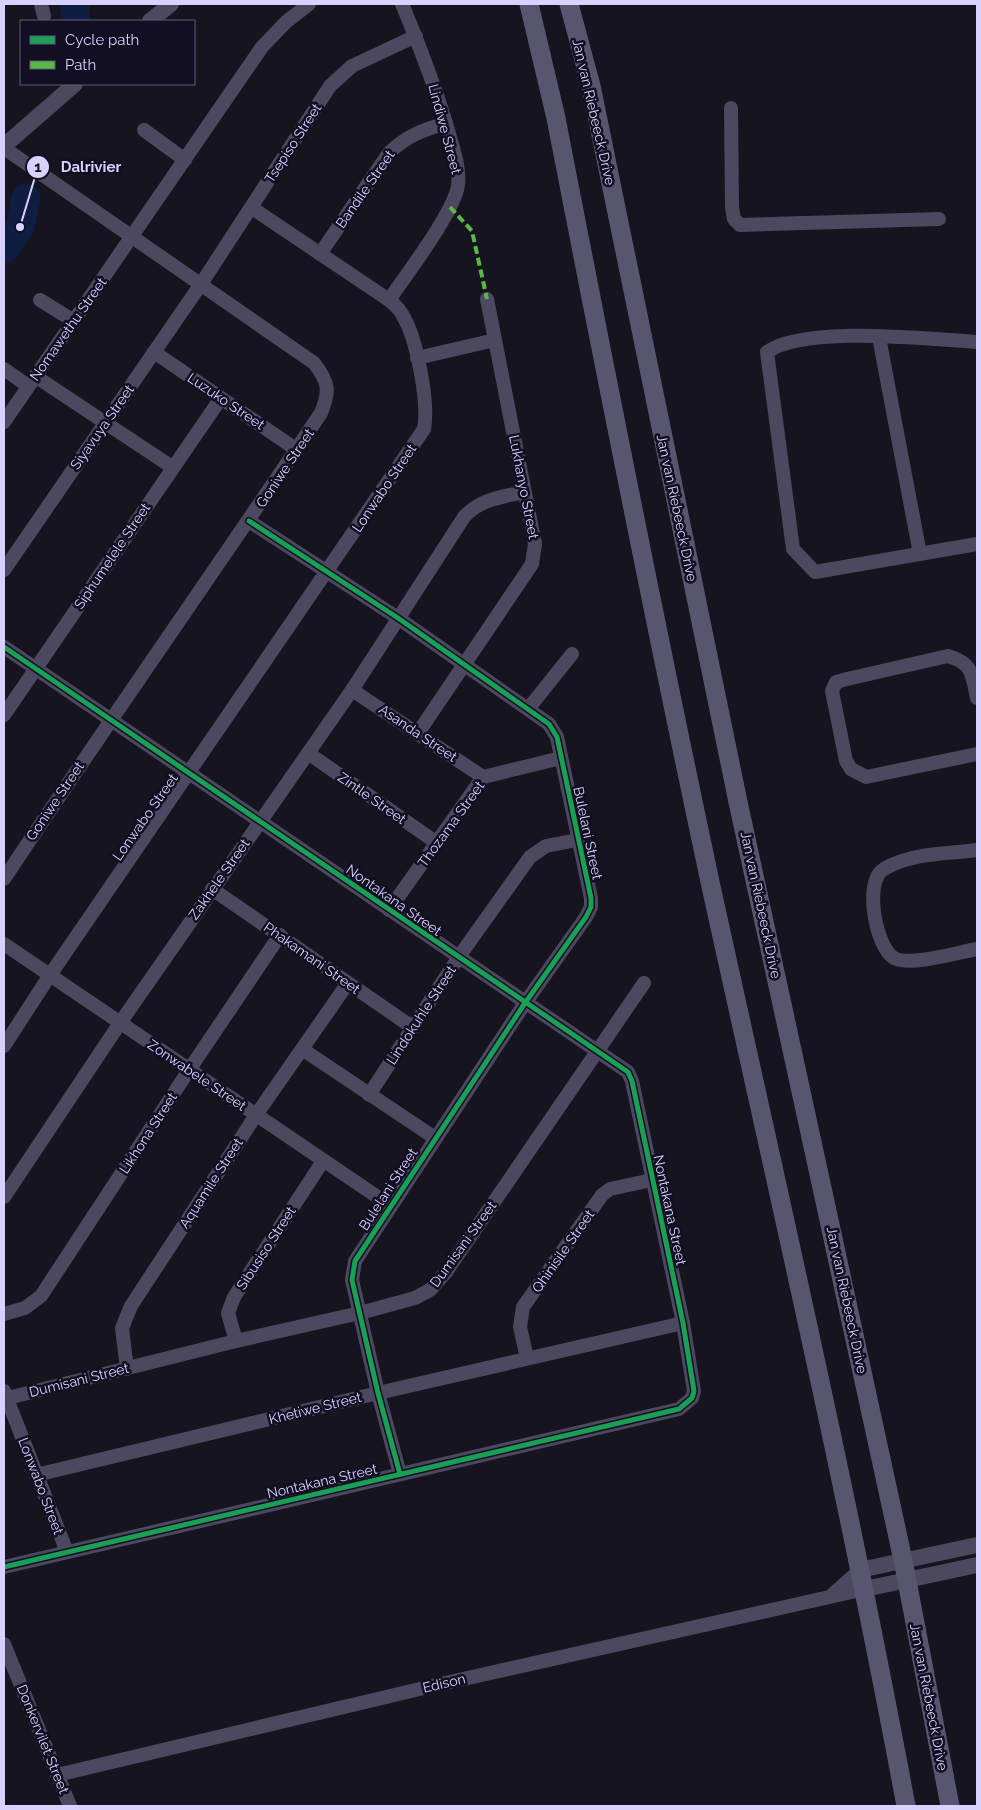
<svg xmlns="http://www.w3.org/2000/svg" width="981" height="1810" font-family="Raleway,sans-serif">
<rect width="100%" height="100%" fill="#16141e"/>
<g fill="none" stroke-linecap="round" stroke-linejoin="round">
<g stroke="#0e1d40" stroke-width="29">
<polyline points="75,4 75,21"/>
<polyline points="4,249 20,227 26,198"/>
</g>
<g stroke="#4b485f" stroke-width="14">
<polyline points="41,4 44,16"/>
<polyline points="731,108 732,207 734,219 740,225 939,219"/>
<polyline points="144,130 185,160"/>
<path d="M4 148 314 363C329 382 330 391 321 413 216 569 108 722 4 879"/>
<path d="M320 254 389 153C406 136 423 130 446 123"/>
<polyline points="40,300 74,321"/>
<path d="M389 300C406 275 455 211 458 185 460 169 454 152 450 137 437 91 420 47 402 4"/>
<polyline points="879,337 920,554"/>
<path d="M977 342C928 339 805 325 767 352L793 549 815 572 977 544"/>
<polyline points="154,352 297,450"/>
<polyline points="417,358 495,340"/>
<polyline points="4,369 28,386"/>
<polyline points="35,376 172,467"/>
<polyline points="4,422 262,47 286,22 309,4"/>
<polyline points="249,521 398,618 549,724 557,737 591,898 591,907 586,917 525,1003 355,1261 352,1280 378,1393 400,1474"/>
<polyline points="4,570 201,284 330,86 352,66 416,36"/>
<polyline points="4,647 628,1072 632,1081 683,1323 694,1391 692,1398 679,1409 4,1567"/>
<polyline points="352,690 483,777"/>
<path d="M977 698C972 675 973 663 948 656L847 679 836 682 832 691 846 761 851 769 866 777 977 754"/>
<polyline points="528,709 572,654"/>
<polyline points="4,715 221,398"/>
<polyline points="418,733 532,564 535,544 487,299"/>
<polyline points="308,753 437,843"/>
<path d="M977 850C948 854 910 853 884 869 863 881 876 948 894 958 910 967 959 952 977 949"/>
<polyline points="212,889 412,1027"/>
<polyline points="389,910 483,777 561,758"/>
<polyline points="4,944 391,1206"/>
<path d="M4 1046 50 975 424 429C429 403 417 338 402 314 399 309 394 304 389 300L252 208"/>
<polyline points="302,1049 435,1138"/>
<polyline points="369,1095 458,958 530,857 546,846 577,840"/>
<path d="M4 1197 120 1023 352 690 464 517C480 499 502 497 524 492"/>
<polyline points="4,1314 25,1308 41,1296 189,1070 280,935"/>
<polyline points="236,1341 228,1313 234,1297 323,1161"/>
<polyline points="527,1358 520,1327 523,1307 602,1195 610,1189 652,1180"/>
<polyline points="127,1369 122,1328 131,1306 256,1115 348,983"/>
<polyline points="4,1391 67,1552"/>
<polyline points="4,1399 236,1341 360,1313 415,1298 430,1290 446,1272 644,983"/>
<polyline points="36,1475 378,1393 683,1323"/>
<polyline points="832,1595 860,1570"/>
<polyline points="4,1644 70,1806"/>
<polyline points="57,1775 441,1684 865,1589"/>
</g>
<g stroke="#4b485f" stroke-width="16">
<polyline points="150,21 171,4"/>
<polyline points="4,146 75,84"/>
<polyline points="860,1570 977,1545"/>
<polyline points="865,1589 977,1565"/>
</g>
<g stroke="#585571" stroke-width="19">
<path d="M529 4 556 118C606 376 657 634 712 891 779 1196 849 1499 906 1806"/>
<polyline points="569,4 591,86 738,802 903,1560 950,1806"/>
</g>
<polyline stroke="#58b947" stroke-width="4" stroke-dasharray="8 4" stroke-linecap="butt" points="450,207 472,231 487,299"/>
<g stroke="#130f23" stroke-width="8">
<g id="cycleway">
<polyline points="249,521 398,618 549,724 557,737 591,898 591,907 586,917 525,1003 355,1261 352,1280 378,1393 400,1474"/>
<polyline points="4,647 628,1072 632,1081 683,1323 694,1391 692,1398 679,1409 4,1567"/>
</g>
</g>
<use href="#cycleway" stroke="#1a9f57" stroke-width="5"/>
</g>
<g text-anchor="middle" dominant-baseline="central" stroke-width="5" stroke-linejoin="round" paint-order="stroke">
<g font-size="14" fill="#d9d2fe" stroke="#130f23">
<text transform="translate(594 112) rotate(77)">Jan van Riebeeck Drive</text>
<text transform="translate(445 129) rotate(75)">Lindiwe Street</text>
<text transform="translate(293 143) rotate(-57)">Tsepiso Street</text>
<text transform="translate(365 189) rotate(-55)">Bandile Street</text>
<text transform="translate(68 329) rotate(-55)">Nomawethu Street</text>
<text transform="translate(226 401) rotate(34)">Luzuko Street</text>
<text transform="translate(102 427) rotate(-55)">Siyavuya Street</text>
<text transform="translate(285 468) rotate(-56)">Goniwe Street</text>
<text transform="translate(524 487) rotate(79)">Lukhanyo Street</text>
<text transform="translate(384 488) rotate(-56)">Lonwabo Street</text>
<text transform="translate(677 508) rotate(78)">Jan van Riebeeck Drive</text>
<text transform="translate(112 556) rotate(-56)">Siphumelele Street</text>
<text transform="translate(418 733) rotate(34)">Asanda Street</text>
<text transform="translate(372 798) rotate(35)">Zintle Street</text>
<text transform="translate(55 801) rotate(-56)">Goniwe Street</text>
<text transform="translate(145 817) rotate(-55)">Lonwabo Street</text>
<text transform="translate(451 824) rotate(-54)">Thozama Street</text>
<text transform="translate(588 833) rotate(78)">Bulelani Street</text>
<text transform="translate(219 879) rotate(-55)">Zakhele Street</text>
<text transform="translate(394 900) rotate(35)">Nontakana Street</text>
<text transform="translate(761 905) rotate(78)">Jan van Riebeeck Drive</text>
<text transform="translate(312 958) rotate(35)">Phakamani Street</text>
<text transform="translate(421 1015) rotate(-57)">Lindokuhle Street</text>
<text transform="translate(197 1075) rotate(34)">Zonwabele Street</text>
<text transform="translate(148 1133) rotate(-57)">Likhona Street</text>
<text transform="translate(211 1183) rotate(-57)">Aquamile Street</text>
<text transform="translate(388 1189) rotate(-57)">Bulelani Street</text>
<text transform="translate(670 1210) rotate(78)">Nontakana Street</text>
<text transform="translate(463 1244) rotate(-54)">Dumisani Street</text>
<text transform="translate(266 1248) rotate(-57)">Sibusiso Street</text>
<text transform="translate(563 1251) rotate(-55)">Qhinisile Street</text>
<text transform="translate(847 1300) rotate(78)">Jan van Riebeeck Drive</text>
<text transform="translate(79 1380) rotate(-14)">Dumisani Street</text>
<text transform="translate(315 1408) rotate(-14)">Khetiwe Street</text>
<text transform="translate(322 1481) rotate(-13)">Nontakana Street</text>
<text transform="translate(41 1486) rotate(69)">Lonwabo Street</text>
<text transform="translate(444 1683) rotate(-13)">Edison</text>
<text transform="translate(929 1697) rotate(79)">Jan van Riebeeck Drive</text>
<text transform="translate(43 1739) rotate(68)">Donkervilet Street</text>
</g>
</g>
<path fill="none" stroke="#d9d2fe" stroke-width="2" d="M20 227L38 167"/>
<g fill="#d9d2fe" stroke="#130f23" stroke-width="2">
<circle cx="20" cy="227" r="5"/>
<circle cx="38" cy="167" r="12"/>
</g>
<g font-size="15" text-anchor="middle" font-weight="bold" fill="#111">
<text x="38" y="172">1</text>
</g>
<g font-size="15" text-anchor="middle" font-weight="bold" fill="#d9d2fe" stroke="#130f23" stroke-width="5" stroke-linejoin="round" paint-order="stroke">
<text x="91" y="172">Dalrivier</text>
</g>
<rect width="981" height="1810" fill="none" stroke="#d9d2fe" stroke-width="10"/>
<rect x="20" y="20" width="175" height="65" fill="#130f23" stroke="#625d7b"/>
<rect x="30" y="36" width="25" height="8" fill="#1a9f57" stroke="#625d7b"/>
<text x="65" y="45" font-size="15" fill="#d9d2fe">Cycle path</text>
<rect x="30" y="61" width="25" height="8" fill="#58b947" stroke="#625d7b"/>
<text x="65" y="70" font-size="15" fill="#d9d2fe">Path</text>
</svg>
